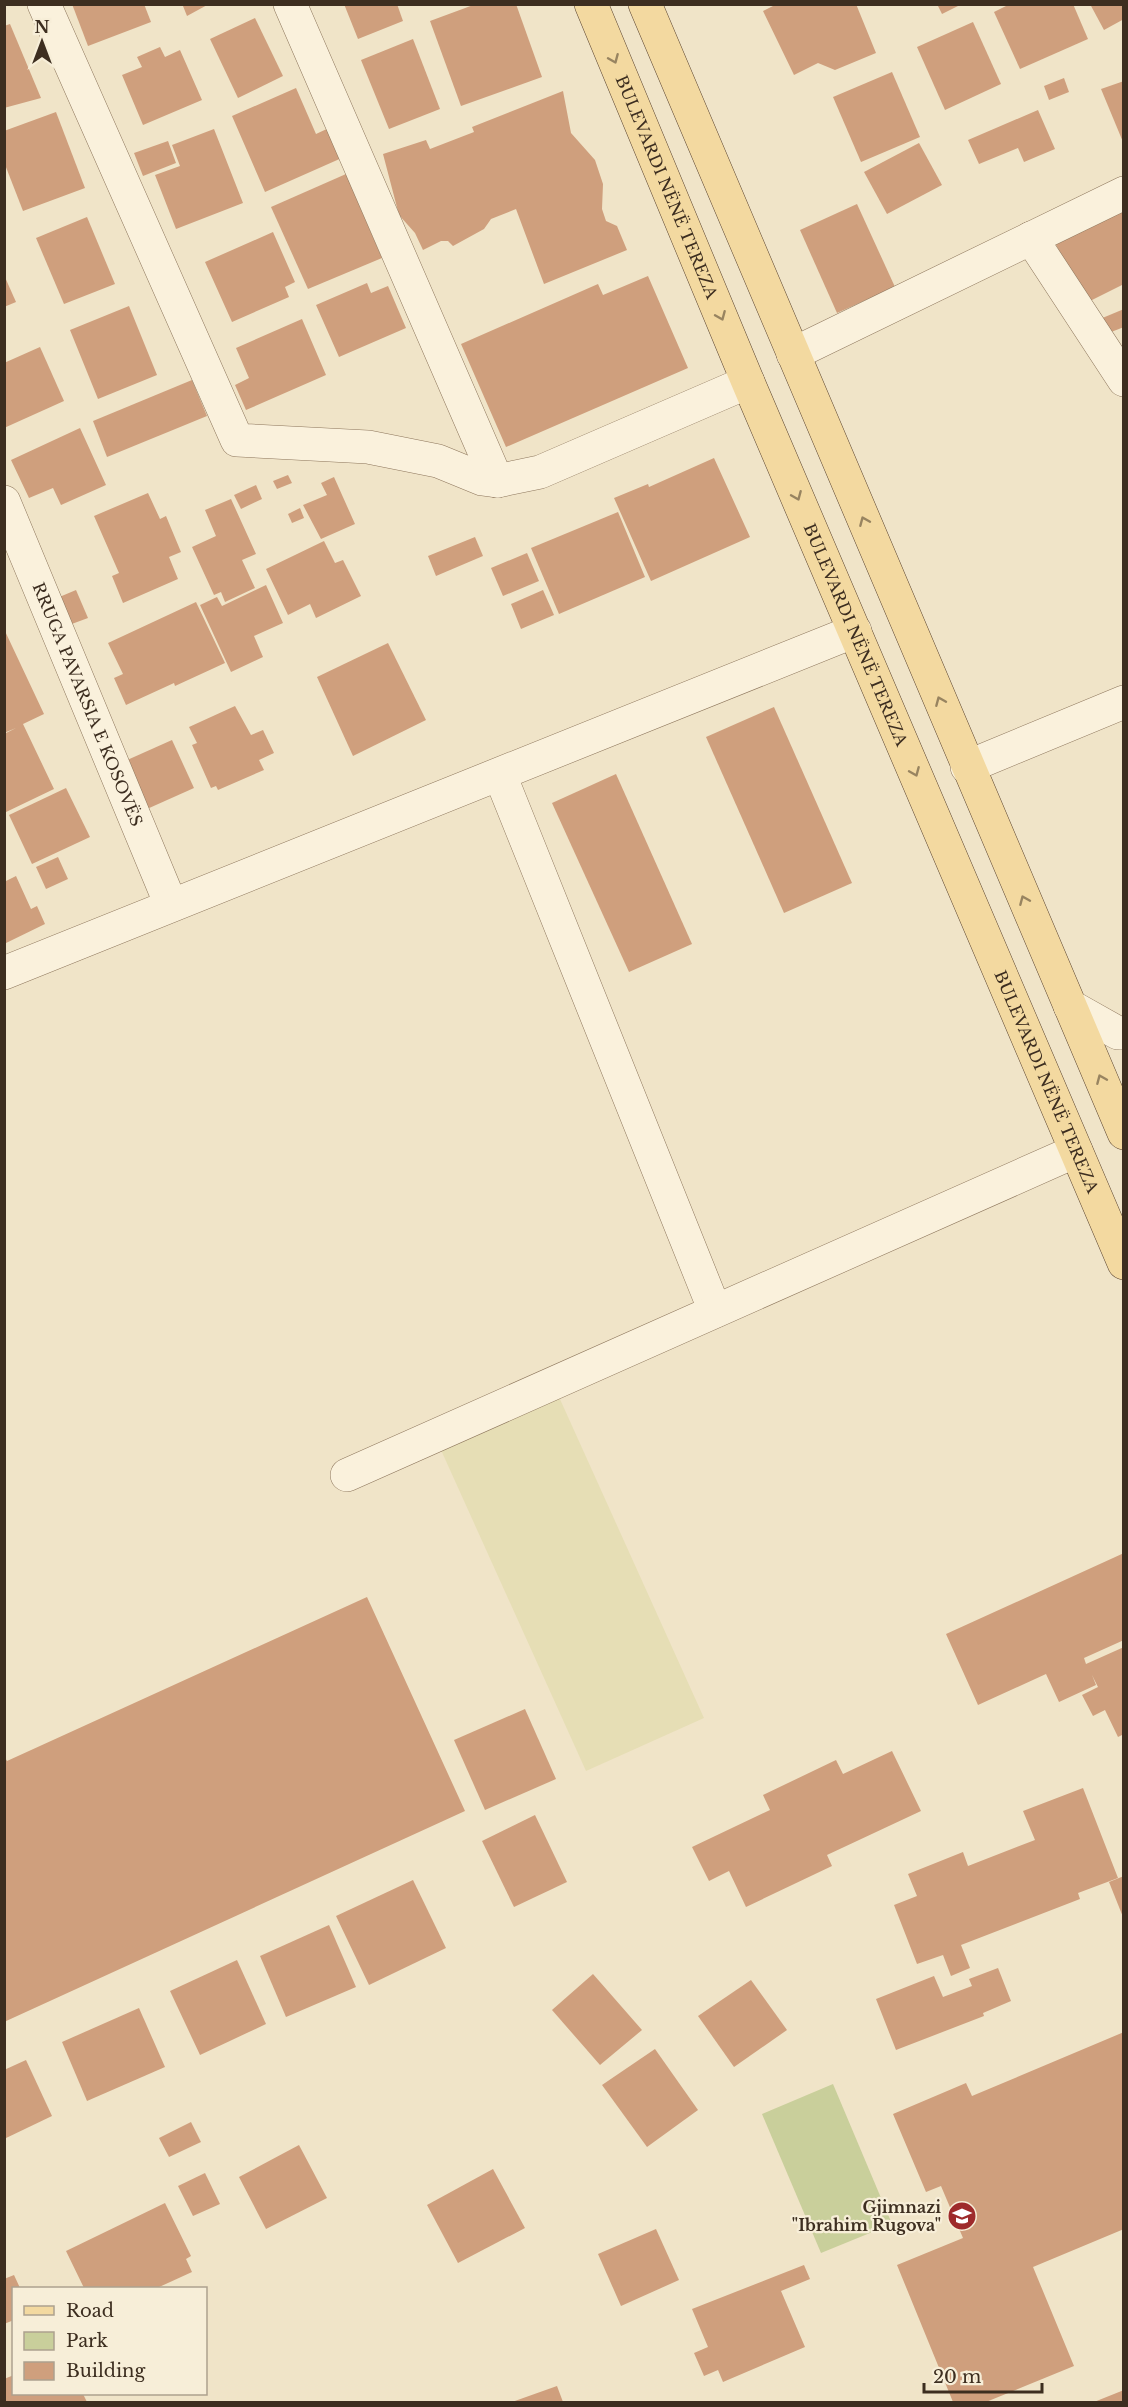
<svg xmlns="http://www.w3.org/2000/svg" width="1128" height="2407" font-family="'Libre Baskerville',serif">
<rect width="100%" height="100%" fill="#f0e4c8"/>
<polygon fill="#e6deb5" points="559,1397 704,1718 586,1771 441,1450"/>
<polygon fill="#c9cf9b" points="833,2084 892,2224 821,2253 762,2114"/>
<g fill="#cf9f7d">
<polygon points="72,4 144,4 151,22 88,46"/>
<polygon points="187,4 209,4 187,16 183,6"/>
<polygon points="344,4 397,4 403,21 358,39"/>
<polygon points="476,4 516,4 542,77 461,106 430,21"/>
<polygon points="777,4 856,4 876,53 835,70 818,63 794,75 763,11"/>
<polygon points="937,4 962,4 942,14"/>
<polygon points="1010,4 1073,4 1088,39 1020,69 994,12"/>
<polygon points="1090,4 1124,4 1124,19 1104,30"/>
<polygon points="255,18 283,76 238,98 210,39"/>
<polygon points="973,22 1001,84 945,110 917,47"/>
<polygon points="10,24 41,98 4,108 4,26"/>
<polygon points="413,39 440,109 389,129 361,60"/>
<polygon points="160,47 165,57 180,50 202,100 143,125 122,75 142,67 137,57"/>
<polygon points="892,72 920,137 861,162 833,97"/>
<polygon points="1064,78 1069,92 1049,100 1044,86"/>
<polygon points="1124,81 1124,142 1123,142 1101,89"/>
<polygon points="296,88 316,134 331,127 344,157 265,192 232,116"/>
<polygon points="563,91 571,133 595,160 603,184 602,209 606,221 617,226 627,250 544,284 516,209 491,219 484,229 453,246 448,241 441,241 423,250 415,233 399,215 383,154 426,140 430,149 474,132 472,127"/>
<polygon points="1038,110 1055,149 1024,162 1018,148 979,164 968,140"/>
<polygon points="56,112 85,188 23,211 4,162 4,131"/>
<polygon points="214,129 243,203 176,229 155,175 180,166 172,145"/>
<polygon points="168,141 176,163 143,176 134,153"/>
<polygon points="919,143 942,185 887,214 864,172"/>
<polygon points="346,174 382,258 308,289 271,207"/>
<polygon points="1124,200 1124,284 1086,303 1052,237"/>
<polygon points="857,204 895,287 837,313 800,230"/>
<polygon points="87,217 115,284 64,304 36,238"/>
<polygon points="273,232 295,282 285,287 289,297 232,322 205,262"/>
<polygon points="4,275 16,302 4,307"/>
<polygon points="648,276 688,368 506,447 461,344 598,284 603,295"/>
<polygon points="367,283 371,293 388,286 406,328 339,357 316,305"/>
<polygon points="129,306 157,375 98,399 70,330"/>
<polygon points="1124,309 1124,327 1106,334 1100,319"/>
<polygon points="302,319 326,375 246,410 235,385 249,378 236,348"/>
<polygon points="40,347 64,401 4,428 4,363"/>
<polygon points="192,380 207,416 107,457 93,421"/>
<polygon points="80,428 106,485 61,505 53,488 29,498 11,460"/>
<polygon points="714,458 750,537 651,581 614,498 648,484 649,487"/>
<polygon points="288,475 292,483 277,489 273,481"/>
<polygon points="334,477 355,524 321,539 303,505 327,495 321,483"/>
<polygon points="256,485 262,499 241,509 234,495"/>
<polygon points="148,493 160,519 166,516 181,552 169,557 178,579 123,603 112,576 119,573 94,516"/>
<polygon points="231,499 256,554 242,560 255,588 225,602 221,592 214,595 192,547 216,536 205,510"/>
<polygon points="300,508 304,518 292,523 288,514"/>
<polygon points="618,512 645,577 559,614 531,548"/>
<polygon points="475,537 483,556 436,576 428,556"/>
<polygon points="324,541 335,563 343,560 361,596 316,618 310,604 288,615 266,569"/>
<polygon points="527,553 539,581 503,596 491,568"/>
<polygon points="266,585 283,623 254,636 263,657 231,672 200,605 217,597 222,606"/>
<polygon points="76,590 88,618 69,625 57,598"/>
<polygon points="543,590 554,615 521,629 511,604"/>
<polygon points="196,602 225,663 175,686 174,683 126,705 114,678 123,674 108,643"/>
<polygon points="4,629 44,714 23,724 54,789 4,813 4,734 16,728 4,733"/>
<polygon points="388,643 426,720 353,756 317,677"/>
<polygon points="235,706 251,735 263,730 274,753 259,760 264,770 218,790 216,786 211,788 192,745 197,743 189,727"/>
<polygon points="774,707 852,883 784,913 706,737"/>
<polygon points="172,740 194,788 147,809 125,761"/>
<polygon points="616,774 692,944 629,972 552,803"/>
<polygon points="66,788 90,837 32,864 9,815"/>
<polygon points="58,857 68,879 46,889 36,867"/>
<polygon points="16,876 31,909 37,906 45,924 4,944 4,882"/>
<polygon points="1124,1553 1124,1640 1084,1658 1086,1664 1124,1647 1124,1734 1118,1737 1105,1710 1093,1716 1082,1695 1098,1687 1092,1675 1096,1685 1059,1702 1046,1674 978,1705 946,1634"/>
<polygon points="367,1597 465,1811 4,2022 4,1756 7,1761"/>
<polygon points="525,1709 556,1779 485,1810 454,1740"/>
<polygon points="892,1751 921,1811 827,1855 832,1866 746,1907 729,1871 709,1881 692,1847 770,1810 763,1795 836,1760 843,1774"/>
<polygon points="1083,1788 1118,1878 1078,1893 1080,1899 961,1945 970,1968 951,1976 943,1955 917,1964 894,1905 917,1896 908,1874 963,1852 968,1866 1035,1840 1023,1811"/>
<polygon points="535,1815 567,1882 514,1907 482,1841"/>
<polygon points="1124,1876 1124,1917 1123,1917 1109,1882"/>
<polygon points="413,1880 446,1948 369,1985 336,1916"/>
<polygon points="329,1925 356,1987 286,2017 260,1956"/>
<polygon points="237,1960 266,2024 200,2055 170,1991"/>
<polygon points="998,1968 1011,2001 983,2013 984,2016 896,2050 876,1999 934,1976 943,1997 972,1986 969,1979"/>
<polygon points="593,1974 642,2030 600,2065 552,2010"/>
<polygon points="751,1980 787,2030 734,2067 698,2016"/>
<polygon points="139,2008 165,2067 87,2101 62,2042"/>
<polygon points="1124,2032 1124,2229 1033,2267 1074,2366 986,2402 953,2402 897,2265 963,2238 941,2186 926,2192 893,2114 966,2083 972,2096"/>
<polygon points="655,2049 698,2110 647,2147 602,2085"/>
<polygon points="26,2060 52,2116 4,2139 4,2070"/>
<polygon points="191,2122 201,2142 169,2157 159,2138"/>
<polygon points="299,2145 327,2198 266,2229 239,2177"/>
<polygon points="493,2169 525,2228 458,2263 427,2205"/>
<polygon points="205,2173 220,2204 193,2216 178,2186"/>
<polygon points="165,2203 191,2256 186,2259 192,2272 157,2288 84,2288 66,2251"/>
<polygon points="656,2229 679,2280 621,2306 598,2254"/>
<polygon points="804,2265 810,2279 781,2291 805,2347 723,2382 718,2370 704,2376 694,2353 708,2347 692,2309"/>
<polygon points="14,2275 20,2288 14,2288 14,2320 4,2324 4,2279"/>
<polygon points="14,2375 14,2394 83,2394 87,2402 4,2402 4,2379"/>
<polygon points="557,2386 563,2402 512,2402"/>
<polygon points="1124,2390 1124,2402 1094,2402"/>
</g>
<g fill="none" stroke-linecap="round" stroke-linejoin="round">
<g stroke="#8d765c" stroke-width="34">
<g id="minor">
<polyline points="44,4 237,440 368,447 438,461 482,479 497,481 540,472 748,382"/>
<polyline points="290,4 497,481"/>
<polyline points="1031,238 1124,380"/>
<polyline points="793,354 1124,193"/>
<path id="s1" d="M4 502 171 905"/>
<polyline points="967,767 1124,702"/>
<polyline points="500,775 715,1311"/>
<polyline points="4,973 855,631"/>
<polyline points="1070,1006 1118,1033"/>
<polyline points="347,1475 1076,1151"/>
</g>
</g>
<g stroke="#5b4430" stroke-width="34">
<g id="major">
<path id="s2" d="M591 4 748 382 1124 1263"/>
<polyline points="645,4 1124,1133"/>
</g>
</g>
<use href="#minor" stroke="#faf1dc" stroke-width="33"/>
<use href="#major" stroke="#f3d9a0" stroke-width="33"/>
</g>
<defs><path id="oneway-chevron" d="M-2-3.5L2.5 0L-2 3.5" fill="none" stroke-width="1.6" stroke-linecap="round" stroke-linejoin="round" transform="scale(1.5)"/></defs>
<g stroke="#988460">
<use href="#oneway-chevron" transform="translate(614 59) rotate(67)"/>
<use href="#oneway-chevron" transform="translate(721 316) rotate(67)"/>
<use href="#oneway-chevron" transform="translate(797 496) rotate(67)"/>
<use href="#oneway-chevron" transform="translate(864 521) rotate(-113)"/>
<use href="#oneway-chevron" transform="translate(940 701) rotate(-113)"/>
<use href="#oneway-chevron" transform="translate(915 772) rotate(67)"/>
<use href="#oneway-chevron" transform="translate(1024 900) rotate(-113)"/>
<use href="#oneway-chevron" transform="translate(1101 1079) rotate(-113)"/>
</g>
<defs>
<g id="school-disc" transform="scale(1.5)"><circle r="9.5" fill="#9e2a2b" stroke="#f7eed8"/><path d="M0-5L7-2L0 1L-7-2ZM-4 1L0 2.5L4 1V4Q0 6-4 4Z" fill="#fff"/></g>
</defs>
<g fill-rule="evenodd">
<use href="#school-disc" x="962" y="2216"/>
</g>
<g text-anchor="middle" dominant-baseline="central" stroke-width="4.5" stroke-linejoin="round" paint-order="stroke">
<g font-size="16" fill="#3d2e20" stroke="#f7eed8">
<text stroke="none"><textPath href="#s2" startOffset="198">BULEVARDI NËNË TEREZA</textPath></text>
<text stroke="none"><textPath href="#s2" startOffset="684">BULEVARDI NËNË TEREZA</textPath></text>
<text stroke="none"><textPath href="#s1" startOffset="219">RRUGA PAVARSIA E KOSOVËS</textPath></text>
<text stroke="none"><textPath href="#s2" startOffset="1170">BULEVARDI NËNË TEREZA</textPath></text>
</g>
<g font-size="16" font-weight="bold" fill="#3d2e20" stroke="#f7eed8" text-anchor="end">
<text x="941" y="2207">Gjimnazi<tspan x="941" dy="18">"Ibrahim Rugova"</tspan></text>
</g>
</g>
<rect width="1128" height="2407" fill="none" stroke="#3d2e20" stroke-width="12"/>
<rect x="12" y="2287" width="195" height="108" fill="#f7eed8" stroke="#ada18e" stroke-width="1.5"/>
<rect x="24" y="2306" width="30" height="9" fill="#f3d9a0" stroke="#ada18e" stroke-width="1.5"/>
<text x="66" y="2317" font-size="18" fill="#3d2e20">Road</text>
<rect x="24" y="2332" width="30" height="18" fill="#c9cf9b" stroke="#ada18e" stroke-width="1.5"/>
<text x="66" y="2347" font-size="18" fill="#3d2e20">Park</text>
<rect x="24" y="2362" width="30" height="18" fill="#cf9f7d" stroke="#ada18e" stroke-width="1.5"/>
<text x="66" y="2377" font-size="18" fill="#3d2e20">Building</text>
<g transform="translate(42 42)" stroke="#f7eed8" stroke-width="4.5" paint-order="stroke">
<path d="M0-4.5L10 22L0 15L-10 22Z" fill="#3d2e20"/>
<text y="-9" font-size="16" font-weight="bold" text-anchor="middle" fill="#3d2e20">N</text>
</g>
<path d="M924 2383v9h118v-9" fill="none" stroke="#3d2e20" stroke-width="3"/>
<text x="933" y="2383" font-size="18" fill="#3d2e20" stroke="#f7eed8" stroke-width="4.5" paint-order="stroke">20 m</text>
</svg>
